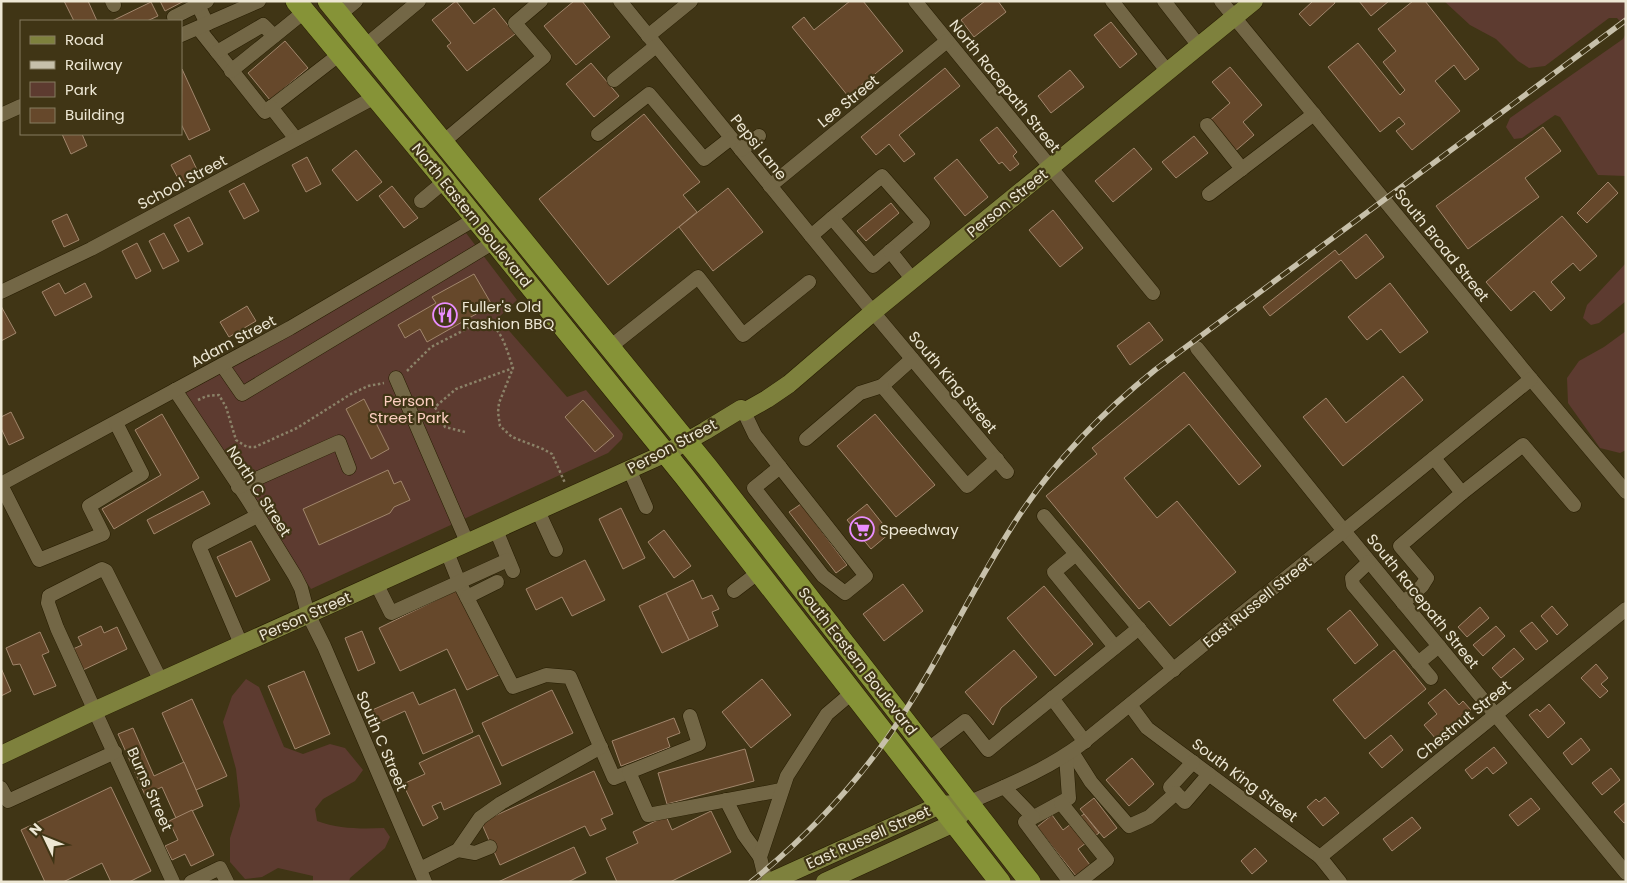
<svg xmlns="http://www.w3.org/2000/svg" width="1627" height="883" font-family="Poppins,sans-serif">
<rect width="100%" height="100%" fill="#403515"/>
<g fill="#5d3b30">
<polygon points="1444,1 1626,1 1626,28 1617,18 1609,18 1545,66 1529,68 1518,61 1496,39 1470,25"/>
<polygon points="1626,33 1626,176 1598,175 1560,117 1555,115 1522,138 1514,139 1506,127 1510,118 1623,39"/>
<polygon points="466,233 517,300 498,318 567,397 586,390 623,434 622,439 608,453 311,589 182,395"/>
<polygon points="1626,263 1626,301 1599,323 1591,325 1583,318 1587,305"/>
<polygon points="1626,331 1626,450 1620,453 1600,448 1568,403 1567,378 1579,361 1604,347"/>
<path d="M246 679 259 687 284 747 303 754 330 744 345 748 363 770 355 781 323 799 315 809 317 821C339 829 361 829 384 828L390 837 385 848 350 878 349 882H313V876L278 868 262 877 245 879 230 862V838L240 806 236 769 223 722 232 696Z"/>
</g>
<g fill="#66482b" stroke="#a1866c">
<polygon points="64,1 88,1 97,21 74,21"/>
<polygon points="160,1 184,1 165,11"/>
<polygon points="456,1 474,24 494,8 515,34 467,71 447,46 451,43 432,20"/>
<polygon points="574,1 582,1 610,37 576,65 544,26"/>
<polygon points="850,1 863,1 903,51 848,96 792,27 804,17 814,30"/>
<polygon points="985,1 998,1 1006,12 974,37 961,20"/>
<polygon points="1313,1 1334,1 1335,3 1310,26 1299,14"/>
<polygon points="1359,1 1389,1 1371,16"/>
<polygon points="1413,1 1425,1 1479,69 1465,80 1454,65 1435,81 1460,111 1412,150 1396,131 1405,124 1399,117 1380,132 1328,67 1358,43 1400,95 1405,90 1383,62 1396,51 1378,29"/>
<polygon points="151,2 158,16 147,21 112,21"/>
<polygon points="1111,22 1137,54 1120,68 1094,35"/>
<polygon points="285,41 308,68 270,100 248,73"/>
<polygon points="591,63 619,96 594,117 566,84"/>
<polygon points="1230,67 1262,105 1243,122 1254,135 1234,152 1208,122 1230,103 1212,82"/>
<polygon points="945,68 960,86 899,135 915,154 904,162 889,144 876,155 861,137"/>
<polygon points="182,69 210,130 189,140 181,124"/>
<polygon points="1070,70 1084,87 1051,113 1038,96"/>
<polygon points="644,114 700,182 683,195 697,212 608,285 539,199"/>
<polygon points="997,127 1017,152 1013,156 1019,164 1010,171 1002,162 999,164 980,140"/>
<polygon points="1543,127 1561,151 1525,178 1539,197 1468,249 1436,206"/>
<polygon points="62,134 82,134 87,146 71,154"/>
<polygon points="1194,136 1208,153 1176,178 1162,162"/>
<polygon points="1134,148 1152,169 1113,202 1095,181"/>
<polygon points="356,150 382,182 357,201 332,170"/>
<polygon points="190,155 199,174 181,184 171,165"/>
<polygon points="307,157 321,184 306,192 292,165"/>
<polygon points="957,159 988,197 965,216 934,178"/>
<polygon points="1608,182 1618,193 1587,223 1577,213"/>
<polygon points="244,183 259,211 244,219 229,191"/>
<polygon points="392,186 418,218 404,228 379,196"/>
<polygon points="728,188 763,232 713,271 679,227"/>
<polygon points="891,203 899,213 866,241 857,231"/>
<polygon points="1053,210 1083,248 1060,267 1029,230"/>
<polygon points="67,214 79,240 64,247 52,221"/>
<polygon points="1562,216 1597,256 1580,271 1573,263 1551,282 1565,298 1551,311 1534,291 1511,311 1486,282"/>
<polygon points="189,217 203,244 188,252 174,225"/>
<polygon points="164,233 179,261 163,269 149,241"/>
<polygon points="1366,234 1384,257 1356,279 1341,260 1270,316 1263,307 1335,250 1339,255"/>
<polygon points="137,243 151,271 136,279 122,251"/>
<polygon points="474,274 492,305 427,342 420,329 405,338 398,325 436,303 432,297"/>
<polygon points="59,283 65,294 85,283 92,297 55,316 42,292"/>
<polygon points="1390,283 1428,332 1400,353 1381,329 1367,340 1348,317"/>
<polygon points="1,306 16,333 1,341"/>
<polygon points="247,306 256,321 229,337 220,322"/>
<polygon points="1149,322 1163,340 1130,365 1117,346"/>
<polygon points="1184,372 1261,466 1239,485 1189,424 1124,478 1157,518 1177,501 1236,572 1170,626 1149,601 1139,609 1046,496 1097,454 1092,448"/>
<polygon points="1403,376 1423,400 1343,466 1303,417 1326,398 1346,423"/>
<polygon points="364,399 389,449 371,459 346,409"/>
<polygon points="583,400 614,436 595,452 565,417"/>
<polygon points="11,412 24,438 9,445 1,428 1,417"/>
<polygon points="162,414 199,478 114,529 102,509 161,475 135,430"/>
<polygon points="875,414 935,485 896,517 837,446"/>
<polygon points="388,470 394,484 401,481 410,500 394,507 390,513 319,545 303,509"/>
<polygon points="203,491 210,504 154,534 147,520"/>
<polygon points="801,504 847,565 836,573 789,512"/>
<polygon points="867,504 890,533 871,549 847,520"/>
<polygon points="621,508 645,558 623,569 599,519"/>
<polygon points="664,530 691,566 674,578 648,542"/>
<polygon points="251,541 270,580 236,597 217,557"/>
<polygon points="585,560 605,600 572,616 562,597 536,610 526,589"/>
<polygon points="693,580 702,599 712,595 719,609 712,612 718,626 689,640 666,593"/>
<polygon points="903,584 923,611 884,641 863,614"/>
<polygon points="1044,586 1093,644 1055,676 1007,618"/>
<polygon points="459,589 501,674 467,690 447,649 400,671 379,628"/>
<polygon points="666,593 689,640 662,653 639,606"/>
<polygon points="1552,606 1568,625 1557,635 1541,616"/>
<polygon points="1480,607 1489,618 1467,637 1458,627"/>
<polygon points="1350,610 1378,645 1355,664 1327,629"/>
<polygon points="1532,622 1548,641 1536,650 1520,631"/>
<polygon points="101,626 104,633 117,627 127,649 83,670 73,649 82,645 78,637"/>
<polygon points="1496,626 1505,636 1483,656 1473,645"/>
<polygon points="362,631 375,663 358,671 345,638"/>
<polygon points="40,632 49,652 42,655 56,686 34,695 20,664 13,665 6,648"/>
<polygon points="1514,648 1524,659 1501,678 1492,668"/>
<polygon points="1014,650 1037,677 1001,708 993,725 965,692"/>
<polygon points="1394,650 1426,689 1365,739 1333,700"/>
<polygon points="1596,664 1608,678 1601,684 1608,691 1600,698 1581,678"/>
<polygon points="1,668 11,691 1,696"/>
<polygon points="304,671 330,734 295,749 268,686"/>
<polygon points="762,679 791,715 751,748 722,712"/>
<polygon points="455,689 473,732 423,754 405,711 376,724 370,711 413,692 419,705"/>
<polygon points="1445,689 1459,705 1463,701 1471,710 1436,739 1424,725 1437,714 1428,703"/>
<polygon points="552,690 573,733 502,766 482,723"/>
<polygon points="192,699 227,776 196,790 162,713"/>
<polygon points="1549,704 1565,723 1548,738 1529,715 1537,709 1540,712"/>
<polygon points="674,718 680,733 667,738 670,747 621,766 612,741"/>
<polygon points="133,728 154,776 184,762 203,806 176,818 162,787 145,795 118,734"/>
<polygon points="479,735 501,784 444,810 441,802 432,806 438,818 423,826 403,784 425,774 419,763"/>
<polygon points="1391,735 1403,750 1382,768 1369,753"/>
<polygon points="1581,738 1590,750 1572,765 1563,753"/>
<polygon points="1494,747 1507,763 1493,774 1487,767 1472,779 1465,770"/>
<polygon points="745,749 754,781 667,804 658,773"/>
<polygon points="1132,758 1154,784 1129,806 1106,780"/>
<polygon points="1611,768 1620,780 1602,795 1592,783"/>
<polygon points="594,771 613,814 601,819 606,829 590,836 585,826 500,865 481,822"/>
<polygon points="111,787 151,871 129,882 111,882 102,863 63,882 45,882 21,830"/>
<polygon points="1325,797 1339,813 1323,826 1307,807 1316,799 1319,802"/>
<polygon points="1094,798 1117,828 1104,838 1080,809"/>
<polygon points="1531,798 1540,809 1518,826 1509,815"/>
<polygon points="1626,802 1626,822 1624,823 1614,812"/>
<polygon points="192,810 214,855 191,866 185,854 172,860 165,846 178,840 169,821"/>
<polygon points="711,811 731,852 670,882 617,882 606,858 638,843 633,832 666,816 672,830"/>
<polygon points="1084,814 1099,833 1078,849 1090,865 1076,876 1037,827 1052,815 1063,830"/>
<polygon points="1412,817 1421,828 1392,851 1383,839"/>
<polygon points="574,847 586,873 568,882 498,882"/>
<polygon points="1255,848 1267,861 1252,874 1241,861"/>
</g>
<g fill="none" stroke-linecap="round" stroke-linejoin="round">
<g stroke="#261c00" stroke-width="15">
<g id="minor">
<polyline points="112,1 114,5"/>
<polyline points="207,1 198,5 207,24"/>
<polyline points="620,1 873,312 1007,472"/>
<polyline points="915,1 1153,293"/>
<polyline points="1112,1 1168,72"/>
<polyline points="1164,1 1199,46"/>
<polyline points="1221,1 1531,379 1626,492"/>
<polyline points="339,15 356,1"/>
<polyline points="174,17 198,5"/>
<polyline points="198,28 265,112 340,54"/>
<polyline points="181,35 259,1"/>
<polyline points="648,36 691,1"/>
<polyline points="365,46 419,1"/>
<polyline points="217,52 263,25 274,36"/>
<polyline points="231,71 304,12"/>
<polyline points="614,80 656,46"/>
<polyline points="271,107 296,139"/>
<polyline points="1,115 21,106"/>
<polyline points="1207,125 1242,169"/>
<polyline points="598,134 649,94 704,159 731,138"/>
<polyline points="443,142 544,57 515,23 541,1"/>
<polyline points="741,150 759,136"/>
<polygon points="882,176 923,223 873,266 832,218"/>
<polyline points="770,186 947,41"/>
<polyline points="1209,194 1314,114"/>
<polyline points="421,201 445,181"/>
<polyline points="811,236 832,218"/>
<polyline points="890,251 913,280"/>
<polyline points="1,292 91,249 375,97"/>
<polyline points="610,347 698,277 743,335 809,282"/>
<polyline points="1197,348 1344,531 1626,873"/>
<polyline points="912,359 882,386 967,486 997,459"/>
<polyline points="222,365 242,394 494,242"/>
<polyline points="396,378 467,542"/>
<polyline points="175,390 247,498 295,576 301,588 308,614 324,646 425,882"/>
<polyline points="744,412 755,435 780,467"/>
<polyline points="806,439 860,393 882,386"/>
<polygon points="780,467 866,576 845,593 823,576 754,488"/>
<polyline points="629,469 646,507"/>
<polyline points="1,484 290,328 475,219"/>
<polyline points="1,485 39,560 103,534 89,506 142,474 116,423"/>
<polyline points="238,487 339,442 349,468"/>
<polyline points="1462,493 1523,445 1574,505"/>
<polyline points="538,511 556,550"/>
<polyline points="1044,516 1174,670"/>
<polyline points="496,530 513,571"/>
<polyline points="447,552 459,582 513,687 546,675 570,677 614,778 629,772"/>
<polyline points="1076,554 1054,572 1115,647"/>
<polyline points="1369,562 1352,578 1353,585 1431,678"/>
<polyline points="376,583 391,613 508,560"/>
<polyline points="734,591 759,572"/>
<polyline points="467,597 497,582"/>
<polyline points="1403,603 1422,586 1427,578 1400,546 1462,493 1434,458"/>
<polyline points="241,644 199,546 257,516"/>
<polyline points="1418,663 1439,646"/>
<polyline points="161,681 106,571 102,569 49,596 48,603 57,628 173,882"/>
<polyline points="1052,698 1085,742"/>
<polyline points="1130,705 1147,728 1320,857 1340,882"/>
<polyline points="690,716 699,744 629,772 648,815 781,790"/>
<polyline points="927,750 965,721 988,750 1139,628"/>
<polyline points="1072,752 1091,782 1129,826 1149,817 1176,793 1170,787 1193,762"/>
<polyline points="1066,756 1069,798 1025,822 1070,882"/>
<polyline points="1004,787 1033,817"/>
<polyline points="1,788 8,801 115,752"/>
<polyline points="1176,793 1185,802 1209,774"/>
<polyline points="726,800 744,835 760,857"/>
<path d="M968 803C1006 786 1046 770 1080 745L1531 379"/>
<polyline points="1061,803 1107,860 1079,882"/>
<polyline points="458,850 475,853 490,847"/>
<polyline points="1320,857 1626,609"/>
<polyline points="420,869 458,850 480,818 501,803 601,747"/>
<polyline points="191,882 220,868 227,882"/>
<polyline points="766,882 760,857 787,776 827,714 853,692"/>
</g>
</g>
<g stroke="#261c00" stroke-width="19">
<g id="major">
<polyline points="1,755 96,710 666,453 705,431 741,409 744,412 767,399 789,384 873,312 1254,1"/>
<polyline points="770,882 940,805 968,803"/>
<polyline points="825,882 954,823 962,813"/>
</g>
</g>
<g stroke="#261c00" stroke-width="22">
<g id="highway">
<polyline points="296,1 445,181 684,476 1000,882"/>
<polyline points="328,1 708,468 1030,882"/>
</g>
</g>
<g stroke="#8b8268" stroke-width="2.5" stroke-dasharray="2.5 2.5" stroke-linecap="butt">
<path d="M407 371 431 347 484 320C502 327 507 351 513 368L499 403 498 412 500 426 512 437 543 449 552 454 565 483"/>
<polyline points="198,400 207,396 219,395 226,407 236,440 247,447 255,447 297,428 351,394 368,386 384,383"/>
<polyline points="465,432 445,427 435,407 456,389 513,368"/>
</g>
<use href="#minor" stroke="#736746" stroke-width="14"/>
<use href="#major" stroke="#7e813d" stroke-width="18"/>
<use href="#highway" stroke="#869337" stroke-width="21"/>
<g stroke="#c7c0aa" stroke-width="5.5">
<path id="rail" d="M751 882C803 840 849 792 888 737 935 670 969 594 1013 525 1051 465 1100 414 1155 370L1626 20"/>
</g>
<use href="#rail" stroke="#403515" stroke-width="4" stroke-dasharray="11" stroke-linecap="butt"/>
</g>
<defs>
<g id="restaurant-ring" transform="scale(1.25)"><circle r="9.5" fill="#403515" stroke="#e98dfe" stroke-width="1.5"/><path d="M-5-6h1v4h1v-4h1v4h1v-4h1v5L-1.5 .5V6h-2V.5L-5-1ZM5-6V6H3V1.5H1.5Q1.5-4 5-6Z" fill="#e98dfe"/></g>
<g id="supermarket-ring" transform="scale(1.25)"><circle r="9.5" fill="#403515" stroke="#e98dfe" stroke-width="1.5"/><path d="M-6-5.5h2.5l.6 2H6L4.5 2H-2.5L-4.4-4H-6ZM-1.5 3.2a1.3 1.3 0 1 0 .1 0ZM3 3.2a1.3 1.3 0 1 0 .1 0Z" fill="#e98dfe"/></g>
</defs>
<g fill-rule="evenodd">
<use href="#restaurant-ring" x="445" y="315"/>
<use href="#supermarket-ring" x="862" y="529"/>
</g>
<g text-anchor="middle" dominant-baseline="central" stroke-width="4.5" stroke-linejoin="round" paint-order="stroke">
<g font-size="15" fill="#ede7d4" stroke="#403515">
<text transform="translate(1005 86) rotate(51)">North Racepath Street</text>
<text transform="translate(848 101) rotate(-39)">Lee Street</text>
<text transform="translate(759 147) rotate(51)">Pepsi Lane</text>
<text transform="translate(182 182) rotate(-28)">School Street</text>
<text transform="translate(1007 203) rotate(-39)">Person Street</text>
<text transform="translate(472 215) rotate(51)">North Eastern Boulevard</text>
<text transform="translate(1442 245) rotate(51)">South Broad Street</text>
<text transform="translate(233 341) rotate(-28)">Adam Street</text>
<text transform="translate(953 382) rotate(50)">South King Street</text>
<text transform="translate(672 446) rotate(-28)">Person Street</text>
<text transform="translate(259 491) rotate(57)">North C Street</text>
<text transform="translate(1423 601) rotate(51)">South Racepath Street</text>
<text transform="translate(1257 602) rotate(-39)">East Russell Street</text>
<text transform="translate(305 616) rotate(-24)">Person Street</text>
<text transform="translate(858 661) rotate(52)">South Eastern Boulevard</text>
<text transform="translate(1463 720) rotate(-39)">Chestnut Street</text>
<text transform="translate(382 741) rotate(67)">South C Street</text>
<text transform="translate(1245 780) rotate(37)">South King Street</text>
<text transform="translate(150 789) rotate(66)">Burns Street</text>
<text transform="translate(868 837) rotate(-24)">East Russell Street</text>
</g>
<g font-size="15" fill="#ede7d4" stroke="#403515" text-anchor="start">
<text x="462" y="306">Fuller's Old<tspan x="462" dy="17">Fashion BBQ</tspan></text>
<text x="880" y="529">Speedway</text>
</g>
<g font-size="15" fill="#fccfc1" stroke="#403515">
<text x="409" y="400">Person<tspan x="409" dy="17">Street Park</tspan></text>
</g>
</g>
<rect width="1627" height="883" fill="none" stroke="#ede7d4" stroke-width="5"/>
<rect x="20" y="20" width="162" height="115" fill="#403515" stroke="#857c61"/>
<rect x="30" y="36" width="25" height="8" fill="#7e813d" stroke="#857c61"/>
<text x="65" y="45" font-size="15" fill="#ede7d4">Road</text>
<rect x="30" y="61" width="25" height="8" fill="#c7c0aa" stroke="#857c61"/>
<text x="65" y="70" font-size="15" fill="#ede7d4">Railway</text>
<rect x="30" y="82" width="25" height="15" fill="#5d3b30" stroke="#857c61"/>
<text x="65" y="95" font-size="15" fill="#ede7d4">Park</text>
<rect x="30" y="108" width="25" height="15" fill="#66482b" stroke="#857c61"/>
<text x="65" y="120" font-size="15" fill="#ede7d4">Building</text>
<g transform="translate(45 838) rotate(313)" stroke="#403515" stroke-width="4" paint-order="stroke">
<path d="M0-4L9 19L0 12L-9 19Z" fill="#ede7d4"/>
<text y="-8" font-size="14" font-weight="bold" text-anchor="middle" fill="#ede7d4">N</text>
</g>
</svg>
